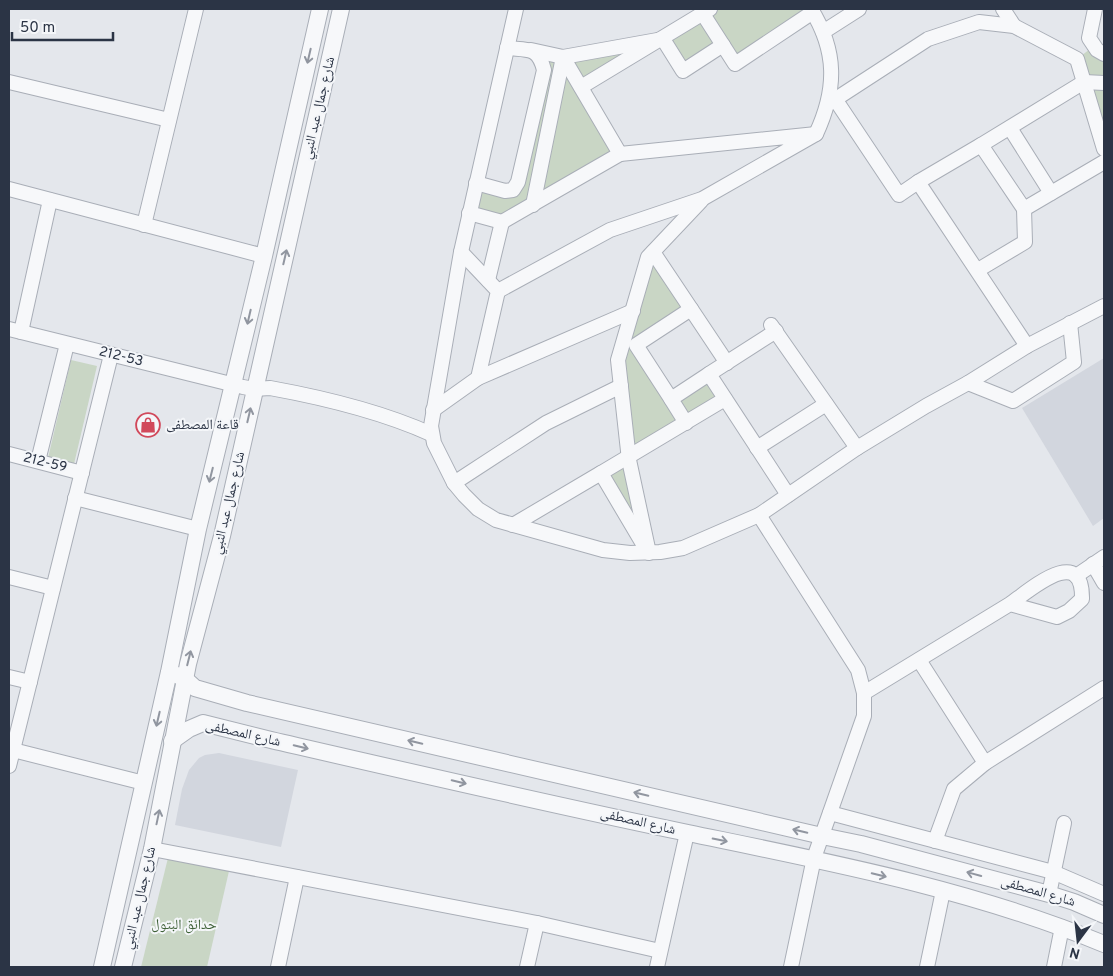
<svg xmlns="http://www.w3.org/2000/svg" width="1113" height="976" font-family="Overpass,'Noto Naskh Arabic',sans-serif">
<rect width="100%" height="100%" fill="#e4e7ec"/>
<g fill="#d2d6de">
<polygon points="1104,358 1104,518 1093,526 1022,408"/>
<polygon points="219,753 298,770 281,847 175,825 182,789 189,770 199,758 205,755"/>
</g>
<g fill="#c9d6c5">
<polygon points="710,9 811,9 735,64 723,45 683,71 663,39 581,87 620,154 502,222 469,213 476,183 512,190 541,58 563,57 663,39"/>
<polygon points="1094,46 1104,54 1104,149 1077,59"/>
<polygon points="648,257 691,309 636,345 670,399 709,374 725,399 629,456 649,553 601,473 629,456 619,355"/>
<polygon points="71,360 97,366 74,464 48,458"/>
<polygon points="168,858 229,871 207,967 141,967"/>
</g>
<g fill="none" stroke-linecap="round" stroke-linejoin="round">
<g stroke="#a9aeb7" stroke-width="16">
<g id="minor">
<polyline points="516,9 461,252 431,426 434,443 454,483 464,495 478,509 496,520 603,550 630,553 660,552 683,548 759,515 857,448 926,406 968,383 1027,346 1104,306"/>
<path d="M811 9C837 51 837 89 816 134"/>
<polyline points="1003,9 1014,26"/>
<polyline points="1095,9 1089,38 1097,50 1104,54"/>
<polyline points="703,14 735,64 813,12"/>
<polyline points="823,32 859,9"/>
<polyline points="9,82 169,120"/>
<polyline points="581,87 710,9"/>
<polyline points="835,99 899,195 918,182 1027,346"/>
<polyline points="828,104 928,39 979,22 1014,26 1077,59 1104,149"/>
<polyline points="1010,128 1051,193"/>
<polyline points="981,145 1084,82 1104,83"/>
<polyline points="918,182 981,145 1024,209 1025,242 978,270"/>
<path d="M476 183 505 191 513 190 518 182 544 70C538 46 527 50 507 48"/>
<polyline points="9,189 264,256"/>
<polyline points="533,205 563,57 663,39 683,71 723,45"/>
<polyline points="1024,209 1104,162"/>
<polyline points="469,213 502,222 488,280"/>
<polyline points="502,222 620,154 563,57 531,50"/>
<polyline points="144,225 196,9"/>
<polyline points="653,252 691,309"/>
<polyline points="498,291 610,230 702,199 816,134 620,154"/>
<polyline points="771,325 857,448"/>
<path d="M9 329 243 387 254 389 270 388C325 398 380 411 431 434"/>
<polyline points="776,331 709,374 788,495"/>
<polyline points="21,332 50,200"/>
<polyline points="478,378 633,311"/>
<polyline points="968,383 1013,401 1074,362 1070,323"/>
<polyline points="671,399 636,345 691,309 727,363"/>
<polyline points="433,410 478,378 498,291 461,252"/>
<polyline points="686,423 671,399 709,374"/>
<polyline points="757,448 826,404"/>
<polyline points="9,454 82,473"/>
<polyline points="38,461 67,344"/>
<polyline points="601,473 725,399"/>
<polyline points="454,483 546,423 621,386"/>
<polyline points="75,498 198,529"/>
<polyline points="759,515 858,670 864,693 864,716 814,858 791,967"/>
<polyline points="513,525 601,473 643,544"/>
<polyline points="649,553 629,460 618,360 648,257 701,201"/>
<polyline points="1093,564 1104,583"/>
<polyline points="1076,576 1104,557"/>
<polyline points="9,577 53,588"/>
<polyline points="919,660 985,763 1104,688"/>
<polyline points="9,677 30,682"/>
<path d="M864 693 1010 604 1057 617 1069 611 1082 599C1083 543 1030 590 1010 604"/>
<polyline points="9,749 144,783"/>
<polyline points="9,766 111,355"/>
<polyline points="830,813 1053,872 1104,894"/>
<polyline points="935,841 954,789 985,763"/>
<polyline points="152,849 537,923 660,951"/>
<polyline points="1049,894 1064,823"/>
<polyline points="278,967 297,877"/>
<polyline points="527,967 537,923"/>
<polyline points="657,967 687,833"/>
<polyline points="927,967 943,891"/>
<polyline points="1054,967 1062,927"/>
</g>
</g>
<g stroke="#a9aeb7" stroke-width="18">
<g id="tertiary">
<polyline points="177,675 185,679 195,688 247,703 822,836 861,844 1049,894 1074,902 1104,915"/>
<path d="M172 741 189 729 203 723 271 740C410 772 548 804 688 833 828 862 971 889 1104 944"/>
<polyline points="102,967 169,672 198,529 264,256 320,9"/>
<polyline points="123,967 152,849 188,664 222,536 341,9"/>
</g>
</g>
<use href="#minor" stroke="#f7f8fa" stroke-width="14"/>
<use href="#tertiary" stroke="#f7f8fa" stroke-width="16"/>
</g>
<defs><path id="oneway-shaft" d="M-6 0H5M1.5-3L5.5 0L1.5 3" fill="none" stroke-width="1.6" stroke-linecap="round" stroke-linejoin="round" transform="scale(1.25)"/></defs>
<g stroke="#9196a0">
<use href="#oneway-shaft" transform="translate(309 56) rotate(103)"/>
<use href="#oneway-shaft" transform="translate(285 257) rotate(-77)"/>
<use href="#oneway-shaft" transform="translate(249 317) rotate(103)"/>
<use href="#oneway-shaft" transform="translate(249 415) rotate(-77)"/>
<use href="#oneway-shaft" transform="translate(211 475) rotate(104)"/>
<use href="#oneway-shaft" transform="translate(189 658) rotate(-76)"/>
<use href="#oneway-shaft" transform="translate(158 719) rotate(103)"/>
<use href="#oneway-shaft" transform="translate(415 742) rotate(-167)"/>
<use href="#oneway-shaft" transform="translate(301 747) rotate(13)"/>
<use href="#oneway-shaft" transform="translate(459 782) rotate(13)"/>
<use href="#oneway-shaft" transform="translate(641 794) rotate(-167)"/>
<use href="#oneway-shaft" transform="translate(158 817) rotate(-78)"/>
<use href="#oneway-shaft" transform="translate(800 831) rotate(-167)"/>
<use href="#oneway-shaft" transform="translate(720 840) rotate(11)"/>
<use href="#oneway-shaft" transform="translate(974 874) rotate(-165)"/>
<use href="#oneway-shaft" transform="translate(879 875) rotate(14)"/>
</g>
<defs>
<g id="shop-ring" transform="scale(1.25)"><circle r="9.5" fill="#f4f6f9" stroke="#d1495b" stroke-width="1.5"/><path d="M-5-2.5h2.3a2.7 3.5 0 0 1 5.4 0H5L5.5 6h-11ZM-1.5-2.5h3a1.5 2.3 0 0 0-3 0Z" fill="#d1495b"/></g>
</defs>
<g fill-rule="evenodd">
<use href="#shop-ring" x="148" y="425"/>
</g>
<g text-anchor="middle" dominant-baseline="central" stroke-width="4" stroke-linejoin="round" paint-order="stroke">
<g font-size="14" fill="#2b3445" stroke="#f4f6f9">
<text transform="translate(319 108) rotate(-77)">شارع جمال عبد النبي</text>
<text transform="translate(121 357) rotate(14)">212-53</text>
<text transform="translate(45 463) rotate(14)">212-59</text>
<text transform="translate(229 503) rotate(-77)">شارع جمال عبد النبي</text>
<text transform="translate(243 734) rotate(13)">شارع المصطفى</text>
<text transform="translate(638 822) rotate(13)">شارع المصطفى</text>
<text transform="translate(1038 892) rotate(16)">شارع المصطفى</text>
<text transform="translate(140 898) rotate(-77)">شارع جمال عبد النبي</text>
</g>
<g font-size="14" fill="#2b3445" stroke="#f4f6f9" text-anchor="start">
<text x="166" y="425">قاعة المصطفى</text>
</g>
<g font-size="14" fill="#3f6138" stroke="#f4f6f9">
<text x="184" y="925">حدائق البتول</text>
</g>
</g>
<rect width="1113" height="976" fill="none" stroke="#2b3445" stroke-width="20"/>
<g transform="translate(1078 941) rotate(195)" stroke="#f4f6f9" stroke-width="4" paint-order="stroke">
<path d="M0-4L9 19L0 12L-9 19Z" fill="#2b3445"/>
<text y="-8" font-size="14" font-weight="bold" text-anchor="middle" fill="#2b3445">N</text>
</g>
<path d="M12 32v8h101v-8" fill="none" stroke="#2b3445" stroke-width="2.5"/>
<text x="20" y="32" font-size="15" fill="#2b3445" stroke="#f4f6f9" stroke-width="4" paint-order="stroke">50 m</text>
</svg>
